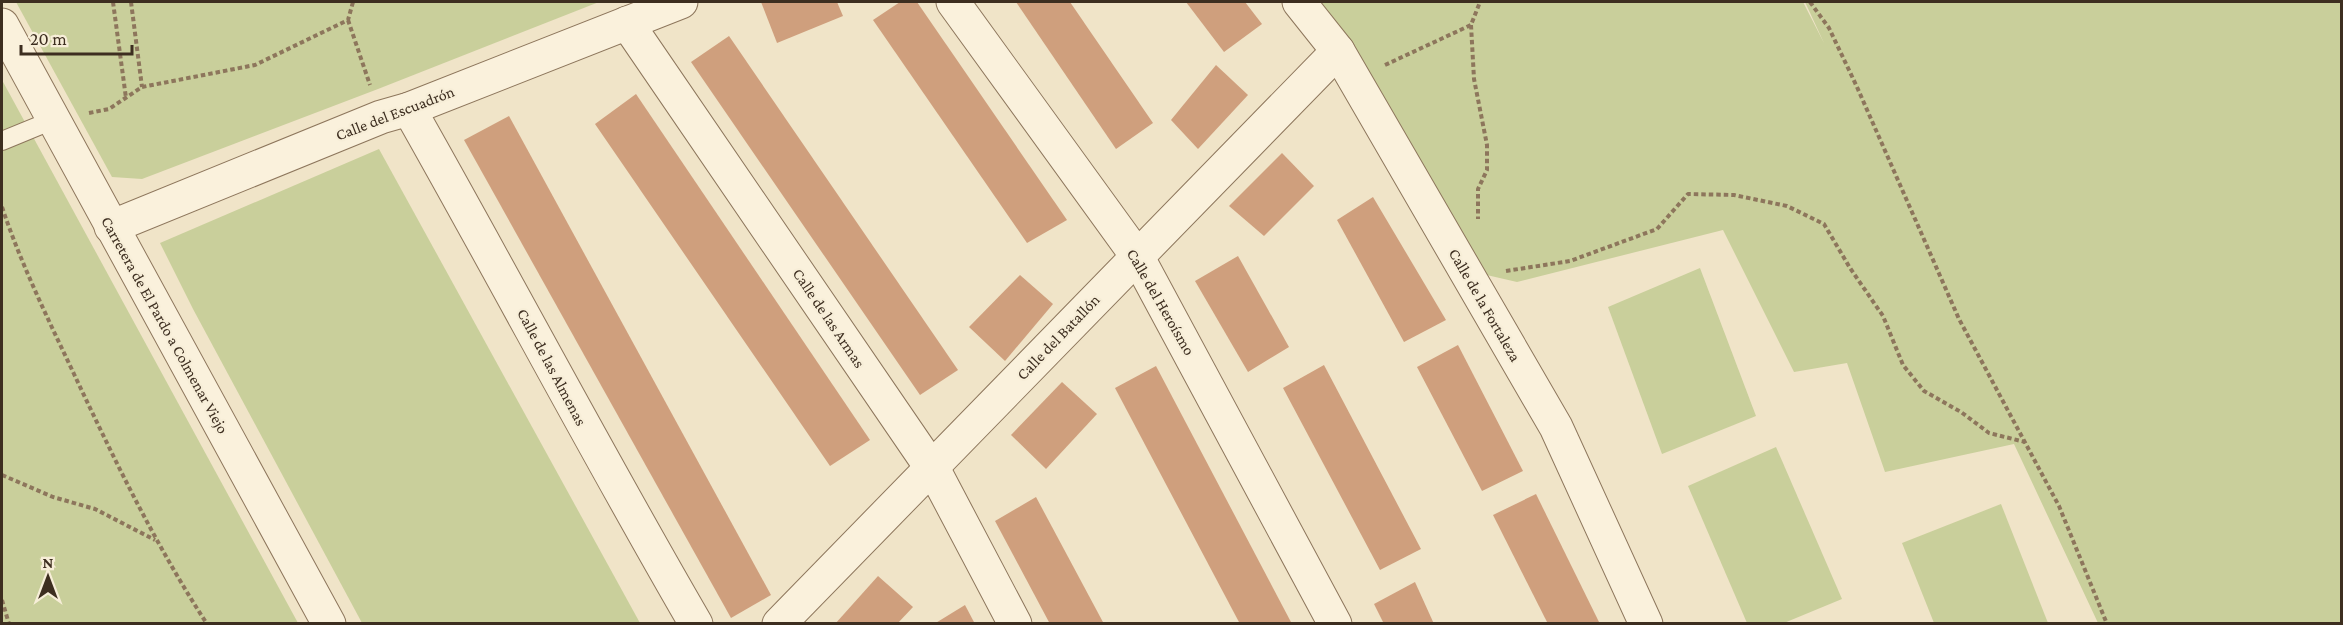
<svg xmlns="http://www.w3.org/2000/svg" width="2343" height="625" font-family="'Crimson Pro',serif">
<rect width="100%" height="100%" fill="#f0e4c8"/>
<g fill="#c9cf9b">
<polygon points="16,2 599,2 378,89 142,179 112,177"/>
<polygon points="1308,2 1803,2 1824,43 1805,2 2341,2 2341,623 2098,623 2014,444 1885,472 1847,363 1794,372 1723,230 1517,282 1465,270"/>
<polygon points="2,80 298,623 2,623"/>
<polygon points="379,149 640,623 362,623 193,309 160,243"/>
<polygon points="1700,268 1756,416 1662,454 1608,307"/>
<polygon points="1776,447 1842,599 1784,623 1747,623 1688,486"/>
<polygon points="2001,504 2048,623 1934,623 1902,543"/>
</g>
<g fill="#cf9f7d">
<polygon points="761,2 837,2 843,16 777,43"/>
<polygon points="900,2 917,2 1067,220 1027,243 873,20"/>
<polygon points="1016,2 1070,2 1153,123 1116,149"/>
<polygon points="1186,2 1245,2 1262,24 1224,52"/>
<polygon points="729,36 958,370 920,395 691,62"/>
<polygon points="1216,65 1248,95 1198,149 1171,120"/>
<polygon points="636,94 870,440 830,466 595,124"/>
<polygon points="509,116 771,595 731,618 464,140"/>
<polygon points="1282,153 1314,186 1264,236 1229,206"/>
<polygon points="1373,197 1446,320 1404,342 1337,220"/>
<polygon points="1238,256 1289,347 1248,372 1195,281"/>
<polygon points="1020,275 1053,304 1005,361 969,327"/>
<polygon points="1458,345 1523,471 1482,491 1417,367"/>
<polygon points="1324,365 1421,549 1380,570 1283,388"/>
<polygon points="1156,366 1292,624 1240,624 1115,388"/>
<polygon points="1062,382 1097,414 1046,469 1011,435"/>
<polygon points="1536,494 1599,622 1548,624 1493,515"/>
<polygon points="1036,497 1104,624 1050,624 995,521"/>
<polygon points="878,576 913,607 897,624 835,624"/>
<polygon points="1415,582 1434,624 1384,624 1374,604"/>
<polygon points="965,605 975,624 934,624"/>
</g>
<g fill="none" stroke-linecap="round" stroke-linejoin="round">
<g stroke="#8d765c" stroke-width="20">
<polyline id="lane" points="2,141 53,120"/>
</g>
<g stroke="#8d765c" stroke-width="35">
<g id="street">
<polyline points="953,2 1137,256 1335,624"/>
<polyline points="1299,2 1338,51 1556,427 1646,624"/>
<polyline points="627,23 937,476 1015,624"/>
<polyline points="2,25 329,624"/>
<path d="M409 109C506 280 597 454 696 624"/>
<polyline points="111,227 381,117 409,109 681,2"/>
<polyline points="779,624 1338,51"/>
</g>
</g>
<g stroke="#8d765c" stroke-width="4" stroke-dasharray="4.5 3" stroke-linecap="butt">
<polyline points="113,2 126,98"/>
<polyline points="131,2 142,87"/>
<polyline points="1810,2 1829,28 1857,87 1959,319 2059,506 2107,624"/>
<polyline points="348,20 370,85"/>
<polyline points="1471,25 1474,79 1487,145 1487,170 1478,189 1478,219"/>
<polyline points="1385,65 1471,25 1480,2"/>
<polyline points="89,113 109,109 142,87 255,65 348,20 353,2"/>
<path d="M2 207C21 264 48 319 74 374 114 459 155 544 207 624"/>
<polyline points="1506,271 1570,261 1657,229 1688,194 1734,195 1787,206 1824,224 1850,268 1883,316 1903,365 1924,391 1961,412 1989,433 2025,442"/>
<polyline points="2,475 53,497 95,509 155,540"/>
<polyline points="2,600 9,624"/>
</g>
<use href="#lane" stroke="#faf1dc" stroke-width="18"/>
<use href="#street" stroke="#faf1dc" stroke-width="33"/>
</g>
<g text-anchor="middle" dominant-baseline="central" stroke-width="4.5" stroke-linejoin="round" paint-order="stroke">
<g font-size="16" fill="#3d2e20" stroke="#f7eed8">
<text transform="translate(395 113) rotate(-21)">Calle del Escuadrón</text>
<text transform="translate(1161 302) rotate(60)">Calle del Heroísmo</text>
<text transform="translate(1485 305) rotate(60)">Calle de la Fortaleza</text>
<text transform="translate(829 318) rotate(56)">Calle de las Armas</text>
<text transform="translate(165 325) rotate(61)">Carretera de El Pardo a Colmenar Viejo</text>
<text transform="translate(1058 337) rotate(-46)">Calle del Batallón</text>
<text transform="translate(552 367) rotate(62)">Calle de las Almenas</text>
</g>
</g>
<rect width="2343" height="625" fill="none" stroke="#3d2e20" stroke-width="6"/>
<g transform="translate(48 577)" stroke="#f7eed8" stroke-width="4.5" paint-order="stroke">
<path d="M0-4.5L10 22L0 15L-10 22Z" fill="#3d2e20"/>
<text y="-9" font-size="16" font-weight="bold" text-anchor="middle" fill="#3d2e20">N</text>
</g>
<path d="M21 45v9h111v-9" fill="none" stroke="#3d2e20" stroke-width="3"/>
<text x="30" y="45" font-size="18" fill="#3d2e20" stroke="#f7eed8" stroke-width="4.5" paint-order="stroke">20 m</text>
</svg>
